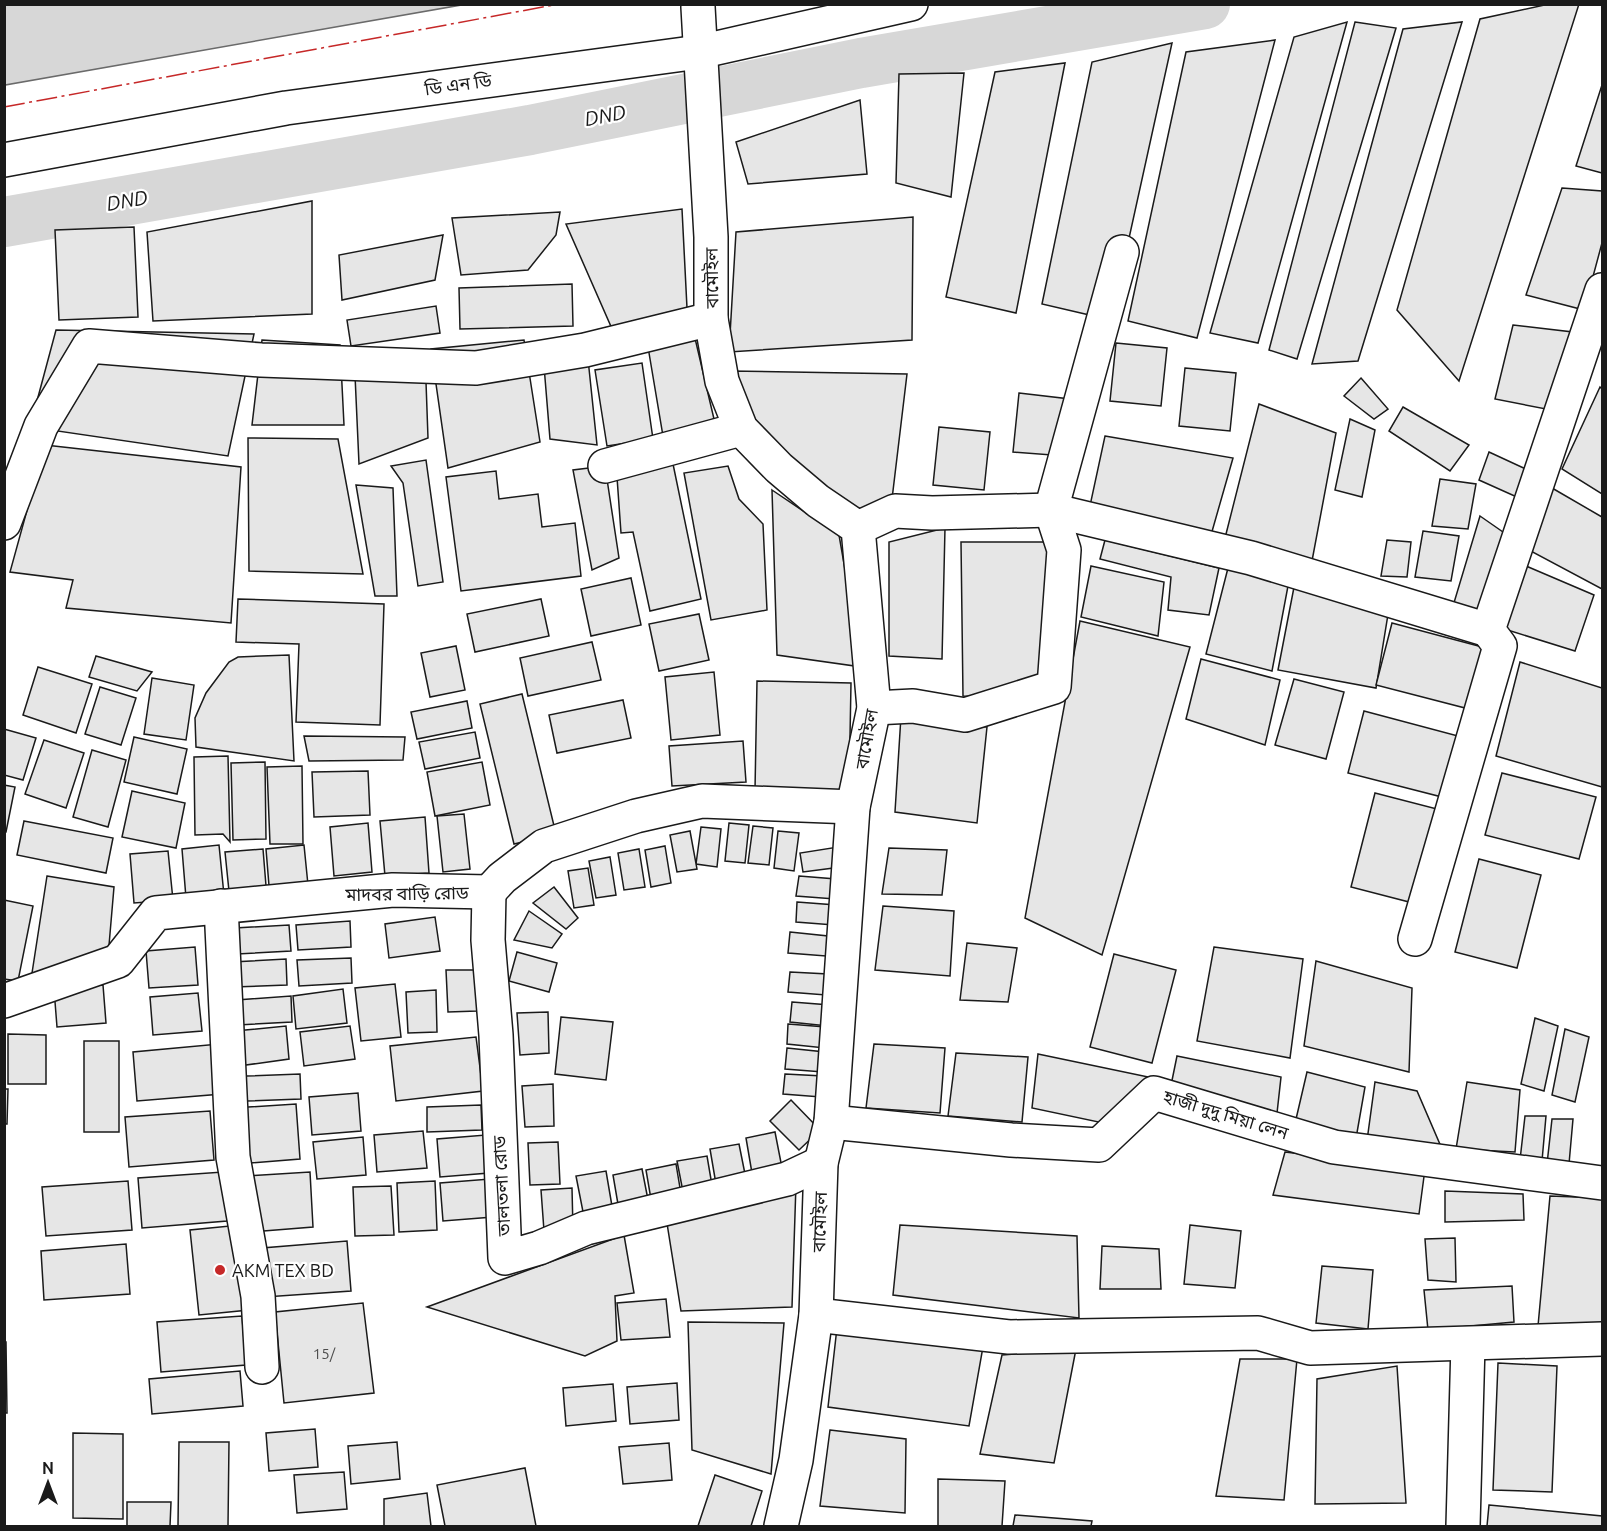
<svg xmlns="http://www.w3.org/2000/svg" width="1607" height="1531" font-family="Ubuntu,'Noto Sans Bengali',sans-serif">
<rect width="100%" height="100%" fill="#fff"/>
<polygon fill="#d7d7d7" stroke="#6a6a6a" stroke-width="1.5" points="5,4 461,4 461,5 5,85"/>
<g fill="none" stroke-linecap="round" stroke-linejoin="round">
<polyline stroke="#d7d7d7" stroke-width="50" points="4,222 530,130 861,63 1205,4"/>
</g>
<g fill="#e6e6e6" stroke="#1a1a1a" stroke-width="1.5">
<polygon points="1549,4 1579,4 1459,381 1397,310 1480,19"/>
<polygon points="1347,22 1258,343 1210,333 1294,37"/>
<polygon points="1355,22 1396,28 1297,359 1269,350"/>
<polygon points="1462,22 1358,361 1312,364 1403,29"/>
<polygon points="1275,40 1197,338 1128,321 1186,52"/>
<polygon points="1172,43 1111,320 1042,304 1092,62"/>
<polygon points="1065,63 1016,313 946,297 995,72"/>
<polygon points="964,73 951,197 896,183 899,74"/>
<polygon points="1602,85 1602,173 1576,166"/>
<polygon points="860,100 867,174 748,184 736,142"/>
<polygon points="1562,188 1602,191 1602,243 1584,310 1526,295"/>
<polygon points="312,201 312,314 153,321 147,232"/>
<polygon points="682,209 687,308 613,331 566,224"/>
<polygon points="560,212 556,235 528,270 461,275 452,218"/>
<polygon points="913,217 912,340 729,352 736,232"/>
<polygon points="134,227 138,317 59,320 55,230"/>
<polygon points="443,235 435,280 342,300 339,255"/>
<polygon points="572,284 573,326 460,329 459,288"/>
<polygon points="436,306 440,333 351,346 347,320"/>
<polygon points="1513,325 1581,333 1551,410 1495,399"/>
<polygon points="56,330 254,334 228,456 30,427"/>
<polygon points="694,334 714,419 663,436 647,341"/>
<polygon points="262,340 340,345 344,425 252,425"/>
<polygon points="524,340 540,442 448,468 431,349"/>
<polygon points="1116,343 1167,348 1161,406 1110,401"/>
<polygon points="588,359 597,445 550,439 544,366"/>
<polygon points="642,363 653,439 607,446 595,370"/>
<polygon points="1185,368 1236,373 1230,431 1179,426"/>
<polygon points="729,371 907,374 892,499 858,520 754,431"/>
<polygon points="355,375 426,382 428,438 359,464"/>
<polygon points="1361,378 1388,409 1374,419 1344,396"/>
<polygon points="1600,387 1602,389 1602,494 1562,469"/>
<polygon points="1019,393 1070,399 1065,456 1013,452"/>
<polygon points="1259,404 1336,433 1312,561 1225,538"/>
<polygon points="1403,407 1469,445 1450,471 1389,431"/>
<polygon points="1350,419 1375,430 1362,497 1335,490"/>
<polygon points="939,427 990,432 984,490 933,485"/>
<polygon points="1105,436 1233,458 1209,542 1088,515"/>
<polygon points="248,438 338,439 363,574 249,571"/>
<polygon points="45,445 241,467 231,623 66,608 73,580 10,572"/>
<polygon points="1489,452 1530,471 1519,498 1479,480"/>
<polygon points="426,460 443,582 418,586 403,483 391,466"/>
<polygon points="673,464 701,599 650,611 633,532 621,533 617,477"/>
<polygon points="605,466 619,558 592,570 573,470"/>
<polygon points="728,466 739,499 763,524 767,610 711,620 684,473"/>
<polygon points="496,471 499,499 538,494 542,527 575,523 581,576 461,591 446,477"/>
<polygon points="1440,479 1476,484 1468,529 1432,526"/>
<polygon points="356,485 393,488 397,596 375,596"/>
<polygon points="1552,488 1602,517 1602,589 1525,548"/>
<polygon points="772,490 839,535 862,667 777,655"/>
<polygon points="1480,516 1513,539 1486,620 1453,606"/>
<polygon points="945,528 942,659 889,656 889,542"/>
<polygon points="1423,531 1459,536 1451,581 1415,577"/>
<polygon points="1105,540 1219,568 1209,615 1168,610 1171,577 1100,559"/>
<polygon points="1387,540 1411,542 1407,577 1381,576"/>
<polygon points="961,542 1058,542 1061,700 963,696"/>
<polygon points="1519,563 1594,595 1575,651 1498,627"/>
<polygon points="1091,566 1164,582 1158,636 1081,617"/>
<polygon points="1228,568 1288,586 1272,671 1206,654"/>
<polygon points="631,578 641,625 591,636 581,589"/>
<polygon points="1295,582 1390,602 1376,688 1278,670"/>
<polygon points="238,599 384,604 380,725 296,722 299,644 236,642"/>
<polygon points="541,599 549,636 475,652 467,614"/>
<polygon points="699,614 709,660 659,671 649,624"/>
<polygon points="1080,621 1190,647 1102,955 1025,918"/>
<polygon points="1392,623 1486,648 1469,709 1376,685"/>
<polygon points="592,642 601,680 528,696 520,658"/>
<polygon points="456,646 465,690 430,697 421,653"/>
<polygon points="289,655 294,761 196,747 195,718 206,693 229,662 238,657"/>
<polygon points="96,656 152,672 137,691 89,677"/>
<polygon points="1201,659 1280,680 1265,745 1186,719"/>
<polygon points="1520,662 1602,688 1602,787 1496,756"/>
<polygon points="38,667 92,684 76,733 23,715"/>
<polygon points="714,672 720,735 671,740 665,677"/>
<polygon points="152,678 194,685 186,740 144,734"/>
<polygon points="1294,679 1344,692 1326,759 1275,745"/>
<polygon points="757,681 851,683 849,791 755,790"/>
<polygon points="100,687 136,698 121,745 85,734"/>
<polygon points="522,694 556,834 514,844 480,704"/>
<polygon points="623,700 631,738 557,753 549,715"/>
<polygon points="467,701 472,728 417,739 411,712"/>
<polygon points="1364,711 1458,736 1442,797 1348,773"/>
<polygon points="901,716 987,727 977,823 895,812"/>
<polygon points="4,729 36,738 23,780 4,775"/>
<polygon points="475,732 480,758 425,769 419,742"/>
<polygon points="304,736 405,737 403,760 309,761"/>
<polygon points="134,737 187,749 177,794 124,782"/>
<polygon points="44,740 84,753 66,808 25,794"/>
<polygon points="743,741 746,782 672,786 669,746"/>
<polygon points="92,750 126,760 108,827 73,817"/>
<polygon points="228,756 230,842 223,834 195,835 194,757"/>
<polygon points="265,762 266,839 233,840 231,763"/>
<polygon points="482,762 490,805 435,816 427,772"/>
<polygon points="302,766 303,844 270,844 267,767"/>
<polygon points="368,771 370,815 314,817 312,772"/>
<polygon points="1502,773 1596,797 1579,859 1485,835"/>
<polygon points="4,785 15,787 6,832 4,832"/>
<polygon points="132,791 185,803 176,848 122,837"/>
<polygon points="1375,793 1437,809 1413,903 1351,887"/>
<polygon points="464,814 470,869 443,872 437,816"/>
<polygon points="425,817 429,873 385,876 380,821"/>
<polygon points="24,821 113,838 106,873 17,855"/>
<polygon points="368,823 372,872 334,876 330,827"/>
<polygon points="729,823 749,825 745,863 725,861"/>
<polygon points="753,826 773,828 769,865 748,863"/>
<polygon points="701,827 721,829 717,867 696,864"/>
<polygon points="690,831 697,869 677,872 670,835"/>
<polygon points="778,831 799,833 794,871 774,868"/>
<polygon points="219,845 224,895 186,898 182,849"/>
<polygon points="304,845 309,895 270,898 266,849"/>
<polygon points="665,846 671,883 651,887 645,850"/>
<polygon points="838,847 841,867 803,872 800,853"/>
<polygon points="889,848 947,850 942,895 882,894"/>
<polygon points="263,849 267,898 230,901 225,852"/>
<polygon points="639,849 645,887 624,890 618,853"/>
<polygon points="168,851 173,900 134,903 130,854"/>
<polygon points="610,857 616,895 596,898 589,861"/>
<polygon points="1479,859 1541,875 1517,968 1455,952"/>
<polygon points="588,868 594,905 574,908 568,871"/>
<polygon points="47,876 114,887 108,957 30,986"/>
<polygon points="799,876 836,879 835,899 796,896"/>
<polygon points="554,887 578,918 566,929 533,903"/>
<polygon points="4,900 33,906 18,981 4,979"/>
<polygon points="797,902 836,905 834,925 796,922"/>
<polygon points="883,906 954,911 950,976 875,970"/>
<polygon points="529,911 562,934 552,948 514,940"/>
<polygon points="435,917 440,951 389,958 385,924"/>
<polygon points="350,921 351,947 298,950 296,925"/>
<polygon points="289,925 291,951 237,954 235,928"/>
<polygon points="790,932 828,936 826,956 788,953"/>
<polygon points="967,943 1017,948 1008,1002 960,1000"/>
<polygon points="195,947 198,985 149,988 146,951"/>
<polygon points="1214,947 1303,959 1290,1058 1197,1041"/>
<polygon points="517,952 557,963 549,992 509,981"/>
<polygon points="1114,954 1176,970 1152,1063 1090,1047"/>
<polygon points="351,958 352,983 299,986 297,960"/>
<polygon points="286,959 287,985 233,987 232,962"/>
<polygon points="1316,961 1412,988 1409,1072 1304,1046"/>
<polygon points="446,970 476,970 477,1011 448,1012"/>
<polygon points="790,972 828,974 826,995 788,992"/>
<polygon points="395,984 401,1037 361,1041 355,988"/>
<polygon points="103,985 106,1023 57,1027 54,989"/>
<polygon points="343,989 347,1023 296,1029 293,996"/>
<polygon points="436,990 437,1032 408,1033 406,992"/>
<polygon points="198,993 202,1031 153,1035 150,997"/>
<polygon points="291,996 292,1022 238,1025 237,1000"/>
<polygon points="792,1002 830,1005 828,1026 790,1022"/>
<polygon points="548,1012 549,1053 520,1055 517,1013"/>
<polygon points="561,1017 613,1022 606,1080 555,1074"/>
<polygon points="1535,1018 1558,1026 1544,1091 1521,1084"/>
<polygon points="788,1024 826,1027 825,1048 787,1044"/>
<polygon points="286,1026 289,1059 239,1066 235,1031"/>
<polygon points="350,1026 355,1059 304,1066 300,1032"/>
<polygon points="1565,1029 1589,1037 1575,1102 1552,1095"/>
<polygon points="8,1034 46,1035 46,1084 8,1084"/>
<polygon points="476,1037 483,1091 396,1101 390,1046"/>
<rect x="84" y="1041" width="35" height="91"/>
<polygon points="219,1044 222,1094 137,1101 133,1052"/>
<polygon points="874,1044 945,1048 940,1113 866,1108"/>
<polygon points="787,1048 825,1052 823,1072 785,1069"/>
<polygon points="956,1053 1028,1057 1022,1122 948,1116"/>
<polygon points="1038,1054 1153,1078 1122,1127 1032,1108"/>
<polygon points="1177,1056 1281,1077 1276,1122 1168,1100"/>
<polygon points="1307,1072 1365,1087 1355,1144 1293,1132"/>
<polygon points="300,1074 301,1099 246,1101 246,1076"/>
<polygon points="785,1074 823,1076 821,1097 783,1094"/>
<polygon points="1375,1082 1417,1091 1445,1156 1366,1148"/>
<polygon points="1467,1082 1520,1090 1515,1152 1456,1149"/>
<polygon points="553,1084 554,1126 525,1127 522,1086"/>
<polygon points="4,1089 8,1089 7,1124 4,1124"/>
<polygon points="358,1093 361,1131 312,1135 309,1097"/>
<polygon points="791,1100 820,1130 799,1150 770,1121"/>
<polygon points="296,1104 300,1159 238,1164 233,1108"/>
<polygon points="481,1105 482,1130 427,1132 427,1107"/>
<polygon points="210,1111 214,1160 129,1167 125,1117"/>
<polygon points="1525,1116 1546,1116 1542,1161 1520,1160"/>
<polygon points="1552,1119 1573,1119 1569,1164 1547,1164"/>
<polygon points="423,1131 427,1168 377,1172 374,1135"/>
<polygon points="775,1132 783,1173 753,1179 746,1138"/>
<polygon points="486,1135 489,1173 440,1177 437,1139"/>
<polygon points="363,1137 366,1175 317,1179 313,1142"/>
<polygon points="558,1142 560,1184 530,1185 528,1143"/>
<polygon points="739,1144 747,1184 717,1190 710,1149"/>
<polygon points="1285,1152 1425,1169 1419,1214 1273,1195"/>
<polygon points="707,1156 714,1197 685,1202 677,1161"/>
<polygon points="676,1164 683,1206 653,1211 646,1170"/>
<polygon points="642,1169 650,1210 620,1216 613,1175"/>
<polygon points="606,1171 613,1212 584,1217 576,1176"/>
<polygon points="223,1172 227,1221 142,1228 138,1178"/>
<polygon points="310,1172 313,1227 251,1232 246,1176"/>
<polygon points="490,1179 493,1217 443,1221 440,1183"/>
<polygon points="128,1181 132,1230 46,1236 42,1187"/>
<polygon points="435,1181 437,1230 399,1232 397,1183"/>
<polygon points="796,1184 792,1307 681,1311 666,1217"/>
<polygon points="391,1186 394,1235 355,1236 353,1187"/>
<polygon points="572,1188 573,1230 544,1231 541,1190"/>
<polygon points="1445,1191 1523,1194 1524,1220 1445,1222"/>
<polygon points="1550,1196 1602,1198 1602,1329 1538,1326"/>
<polygon points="240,1225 249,1310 199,1315 190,1230"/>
<polygon points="900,1225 1077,1236 1079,1318 893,1295"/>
<polygon points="1190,1225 1241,1231 1235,1288 1184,1284"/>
<polygon points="624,1235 634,1293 615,1296 617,1341 585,1356 427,1307"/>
<polygon points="1455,1238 1456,1282 1428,1280 1425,1239"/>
<polygon points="347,1241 351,1291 265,1297 262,1248"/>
<polygon points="126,1244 130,1294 44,1300 41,1251"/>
<polygon points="1102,1246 1159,1249 1161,1289 1100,1289"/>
<polygon points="1322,1266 1373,1270 1368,1329 1316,1323"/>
<polygon points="1512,1286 1514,1322 1428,1330 1424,1290"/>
<polygon points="666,1299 670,1337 621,1340 617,1303"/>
<polygon points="363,1303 374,1393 284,1403 275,1312"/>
<polygon points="839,1310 986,1330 969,1426 828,1407"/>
<polygon points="242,1316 246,1365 161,1372 157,1322"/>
<polygon points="688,1322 784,1323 771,1474 692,1450"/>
<polygon points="4,1342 6,1342 7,1413 4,1413"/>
<polygon points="1076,1349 1054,1463 980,1454 1002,1355"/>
<polygon points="1240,1359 1297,1359 1284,1500 1216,1496"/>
<polygon points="1498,1363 1557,1366 1552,1492 1493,1490"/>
<polygon points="1397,1366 1406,1503 1315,1504 1317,1379"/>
<polygon points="240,1371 243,1406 152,1414 149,1379"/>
<polygon points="677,1383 679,1420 630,1424 627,1387"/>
<polygon points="613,1384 616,1421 566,1426 563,1388"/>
<polygon points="315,1429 318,1467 269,1471 266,1433"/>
<polygon points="830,1430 906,1439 905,1513 820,1506"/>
<polygon points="73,1433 123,1434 123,1519 73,1518"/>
<polygon points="179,1442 229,1442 228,1526 178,1526"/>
<polygon points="397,1442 400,1479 351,1484 348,1446"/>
<polygon points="669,1443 672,1480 623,1484 619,1447"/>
<polygon points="525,1468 536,1526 445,1526 437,1485"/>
<polygon points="344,1472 347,1509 297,1513 294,1475"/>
<polygon points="715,1475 762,1491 751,1526 698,1526"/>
<polygon points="938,1479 1005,1481 1002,1526 938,1526"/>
<polygon points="427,1493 431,1526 384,1526 384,1499"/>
<polygon points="127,1502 171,1502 170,1526 127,1526"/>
<polygon points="1489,1505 1602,1516 1602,1526 1487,1526"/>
<polygon points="1015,1515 1092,1521 1091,1526 1013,1526"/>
</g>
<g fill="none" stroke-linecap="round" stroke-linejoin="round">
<g stroke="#1a1a1a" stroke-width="36">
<g id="minor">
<polyline points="698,7 711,237 711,319 722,381 741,429 779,468 818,501 858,528 874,708 853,807 831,1122 821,1163 816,1315 796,1460 781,1526"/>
<polyline points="4,160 286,108 699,52 911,4"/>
<polyline points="605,466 741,429"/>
<polyline points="4,523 41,426 89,346 261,360 476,368 585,350 711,319"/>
<polyline points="858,528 895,511 932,513 1051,510 1251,558 1488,630"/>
<polyline points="874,708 913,706 965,715 1054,687 1064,550 1051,510 1122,252"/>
<polyline points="489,892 488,940 496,1035 505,1258 539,1248 586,1228 787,1179 821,1163"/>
<polyline points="221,906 233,1157 258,1296 262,1367"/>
<polyline points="1415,939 1500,646 1488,630 1602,290"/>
<polyline points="4,1001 118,961 156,913 393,890 489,892 502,878 544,846 636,816 702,801 853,807"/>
<polyline points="831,1122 1011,1140 1099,1145 1154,1093 1334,1147 1602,1183"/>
<polyline points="816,1315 1009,1337 1258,1333 1310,1348 1602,1339"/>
<polyline points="1463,1526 1468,1344"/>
</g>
</g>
<use href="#minor" stroke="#fff" stroke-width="33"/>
<polyline stroke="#c62828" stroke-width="1.5" stroke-dasharray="21 4.5 3 4.5" stroke-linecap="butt" points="4,107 559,4"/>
</g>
<circle fill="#c62828" stroke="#fff" stroke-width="2" cx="220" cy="1270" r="6"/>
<g text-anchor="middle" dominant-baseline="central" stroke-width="4.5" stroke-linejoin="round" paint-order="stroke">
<g font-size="15" fill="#4d4d4d">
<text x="324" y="1353">15/</text>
</g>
<g font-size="18" fill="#1a1a1a" stroke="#fff">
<text transform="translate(458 84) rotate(-8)">ডি এন ডি</text>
<text transform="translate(711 278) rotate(-91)">বামৌইল</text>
<text transform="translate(866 739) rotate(-80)">বামৌইল</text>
<text transform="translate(407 893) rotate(-1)">মাদবর বাড়ি রোড</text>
<text transform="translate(1226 1114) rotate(17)">হাজী দুদু মিয়া লেন</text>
<text transform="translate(501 1186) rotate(-93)">তালতলা রোড</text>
<text transform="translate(819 1222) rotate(-88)">বামৌইল</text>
</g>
<g font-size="18" fill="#1a1a1a" stroke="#fff" text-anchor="start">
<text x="232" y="1270">AKM TEX BD</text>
</g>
<g font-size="20" font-style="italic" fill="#1a1a1a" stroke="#fff">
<text transform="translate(605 115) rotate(-11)">DND</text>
<text transform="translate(127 200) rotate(-10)">DND</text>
</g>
</g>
<rect width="1607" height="1531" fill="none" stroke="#1a1a1a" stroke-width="12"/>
<g transform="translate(48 1483)" stroke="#ffffff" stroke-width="4.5" paint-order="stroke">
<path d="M0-4.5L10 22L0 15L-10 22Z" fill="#1a1a1a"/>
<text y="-9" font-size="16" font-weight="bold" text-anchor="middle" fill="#1a1a1a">N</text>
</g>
</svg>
